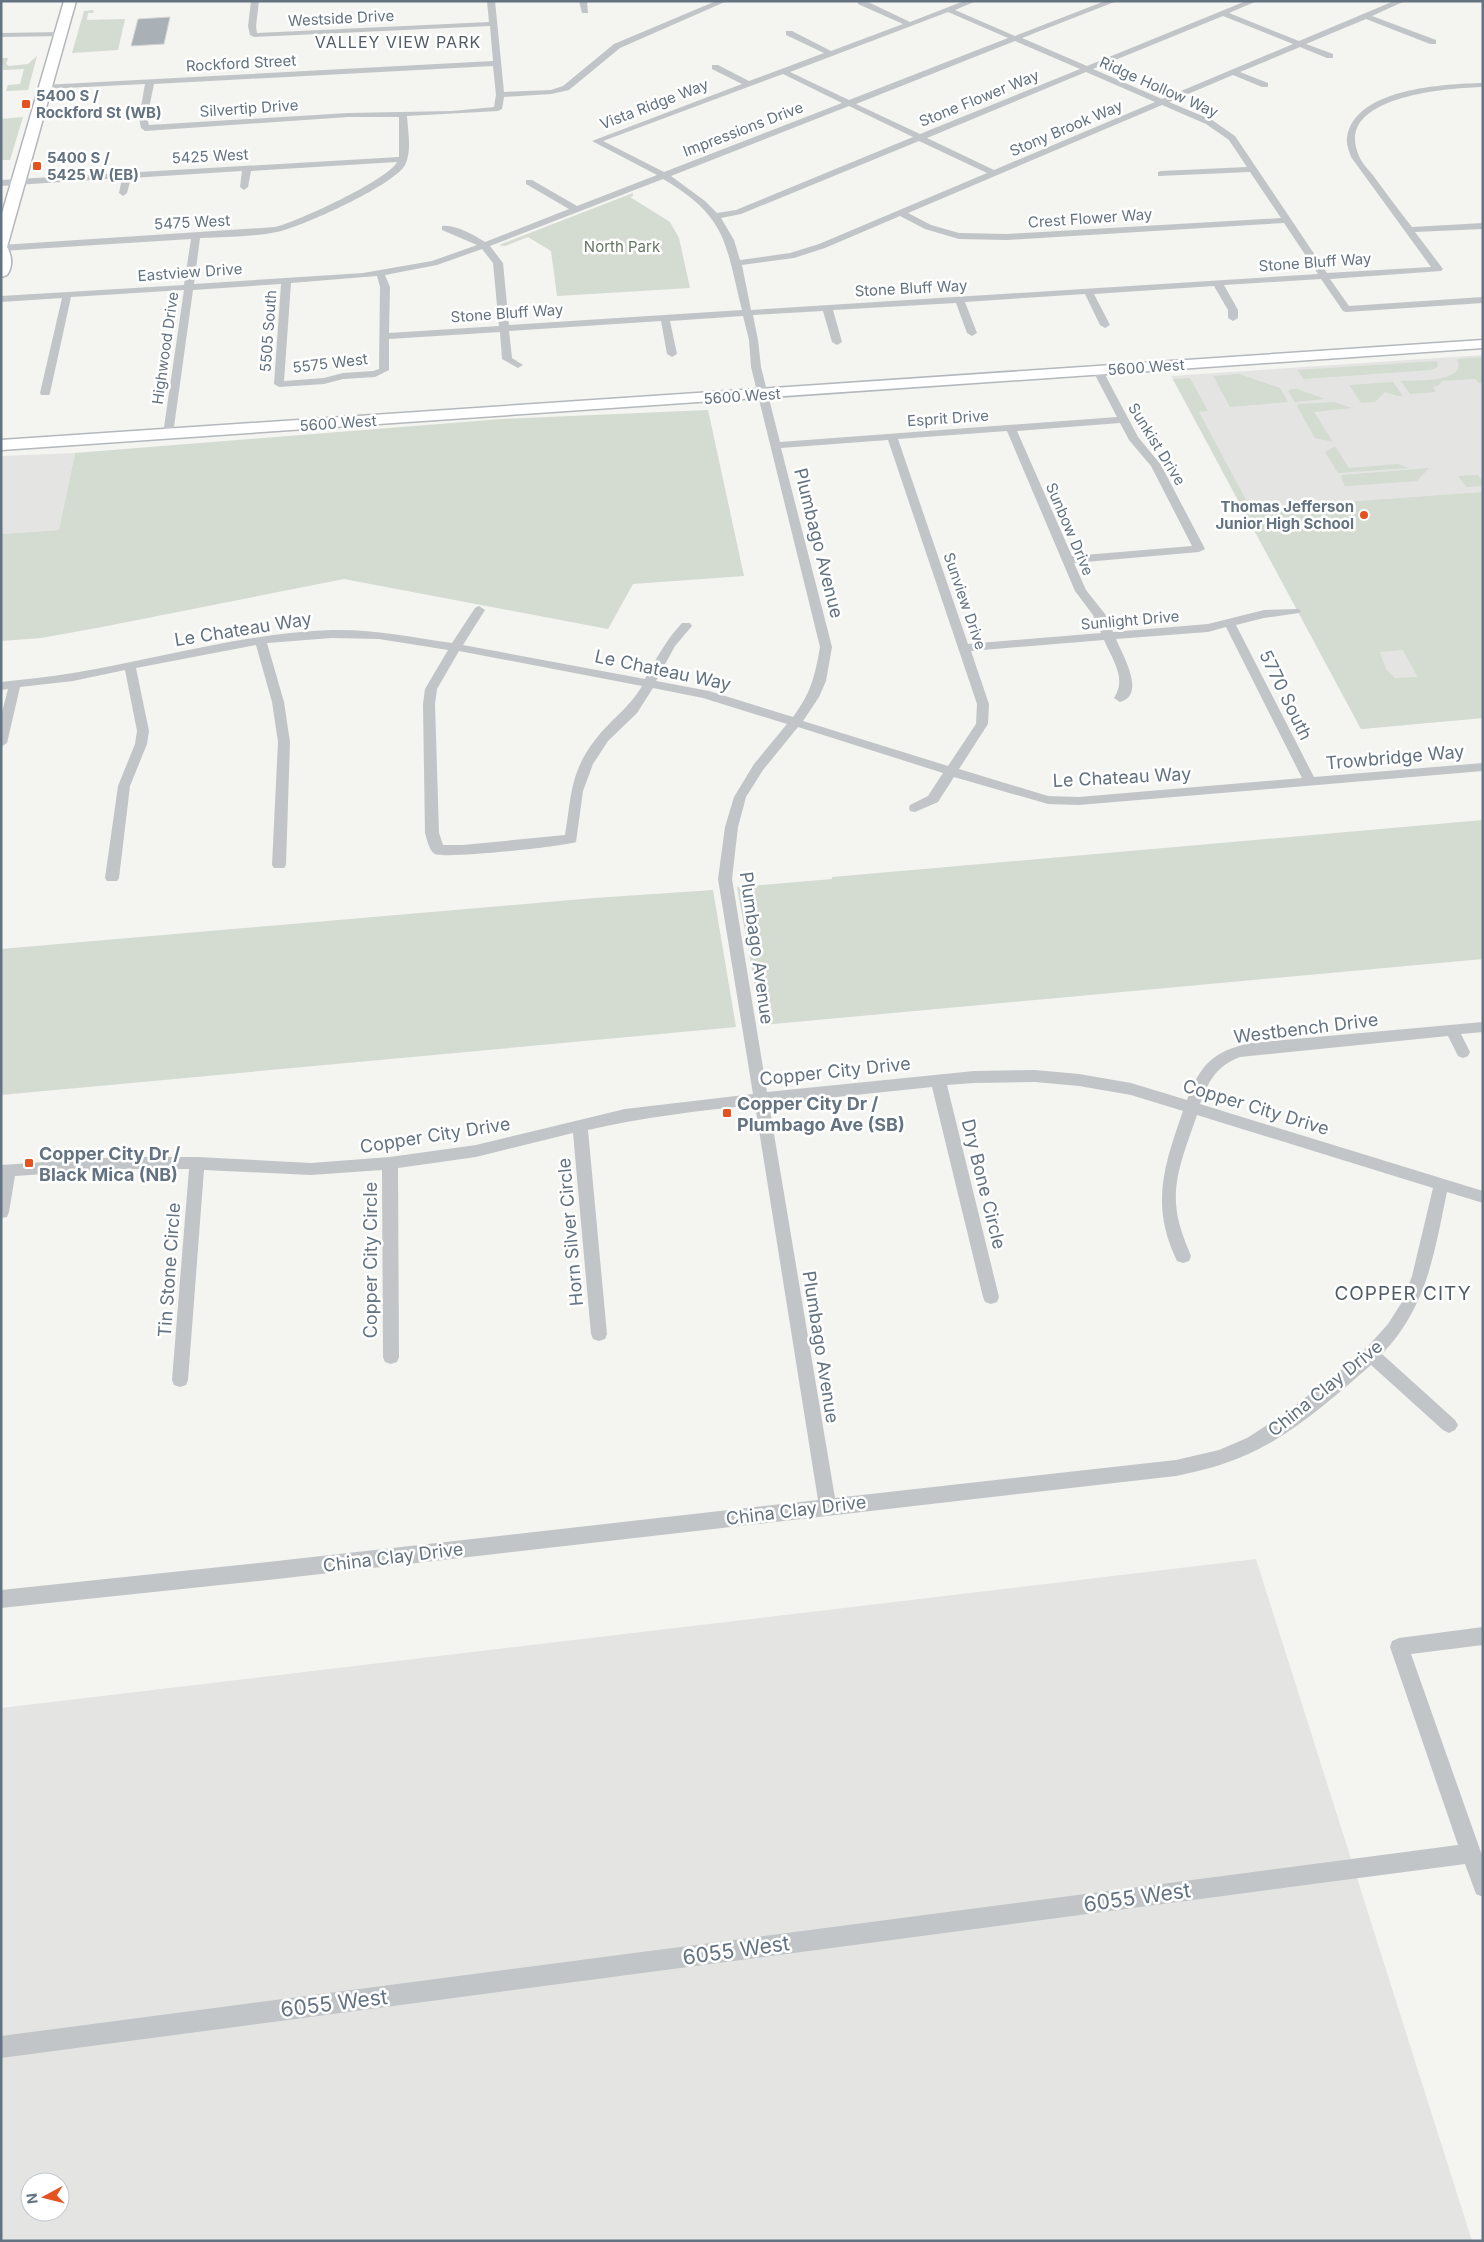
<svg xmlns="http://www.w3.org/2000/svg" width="1484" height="2242" font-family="Inter,sans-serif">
<rect width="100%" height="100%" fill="#f4f4f0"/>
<g fill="#e4e5e3" fill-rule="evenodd">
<polygon points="1483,355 1483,718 1361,729 1171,376"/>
<polygon points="75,453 59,530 1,534 1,456"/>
<path d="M1256 1559 1472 2241H1V1708ZM30 2182H60V2212H30Z"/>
</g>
<g fill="#d4dbd1" fill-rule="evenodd">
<polygon points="94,10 93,13 88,13 87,20 125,19 118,50 72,53 84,11"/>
<polygon points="37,56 28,90 6,91 8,85 20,84 24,69 3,70 1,58 8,58 6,64 9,66 28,64"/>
<polygon points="23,117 10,160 1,160 1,119"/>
<polygon points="633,193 633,196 630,197 670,222 679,238 690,288 557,296 551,251 528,237 505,246 499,245"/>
<path d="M1483 357V383H1479L1475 379 1442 381 1438 386 1433 387 1436 392 1410 394 1401 381C1415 380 1468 383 1457 359Z"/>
<polygon points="1437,361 1438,367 1431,370 1304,379 1297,370"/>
<polygon points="1239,374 1280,388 1288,402 1230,407 1213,376"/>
<path d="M1190 378 1208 411 1199 412 1251 509 1483 492V718L1361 729 1173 379ZM1403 650 1417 676 1416 677 1395 678 1386 669 1380 652Z"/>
<polygon points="1393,382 1403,396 1397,396 1385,392 1375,402 1361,403 1349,385"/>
<polygon points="1291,389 1297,389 1325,399 1295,402 1288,391"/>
<polygon points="1334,402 1352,408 1314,412 1333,442 1315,438 1297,406 1299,404"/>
<polygon points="708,410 744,576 633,584 608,629 344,579 102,627 41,638 1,641 1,534 59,530 75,453 502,419"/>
<polygon points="1335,446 1349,468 1398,464 1409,468 1338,473 1325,452"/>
<polygon points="1429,468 1417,481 1349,486 1345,486 1341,477 1342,475"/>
<polygon points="1478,475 1483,482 1483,486 1466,487 1458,476"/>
<polygon points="1483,820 1483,959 762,1025 737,887 832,879 832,877"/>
<polygon points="713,890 736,1027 1,1095 1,949 594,898"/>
</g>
<polygon fill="#aab1b6" stroke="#d5d5d3" points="170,17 164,44 131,46 138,19"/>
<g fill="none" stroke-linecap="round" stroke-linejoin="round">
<g stroke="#b4b8bc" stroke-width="3">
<polygon id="secondary" points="1483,340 1483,348 1,450 1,440"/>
</g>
<g stroke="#b4b8bc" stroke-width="3">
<path id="primary" d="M64 1H76L7 247C12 256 13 266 7 275L1 277V217Z"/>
</g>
<g fill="#c1c5c8" fill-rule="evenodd">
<path d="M251 1H259L256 26 257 33 489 22 487 1H495L504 92 551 90 563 86 614 44 716 1H727L620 48 569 90 551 94 504 97 502 109 498 111 407 116C408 132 412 151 405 165 393 186 301 227 277 232 252 237 225 237 200 238L194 284 363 273 432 261 477 245 442 230V226C455 224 474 235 485 242L569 209 526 184V180H532L577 206 657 175 592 141 742 84 712 69V65H718L749 81 824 53 786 35V31H792L831 51 903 24 858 4V1H866L910 22 964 1H976L955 10 1015 36 1105 1H1117L1022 38 1087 66 1246 1H1257L1229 13 1299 41 1394 1H1405L1372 16 1436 40V44H1430L1366 19 1306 44 1333 54V58H1327L1300 47 1240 72 1268 83V87H1262L1233 75 1169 102 1212 120 1235 136 1327 273 1431 267 1351 157C1349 151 1346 144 1347 138 1354 88 1444 84 1483 83V87C1448 88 1332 96 1359 156 1362 164 1370 171 1375 178 1387 194 1399 211 1412 227L1483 223V229L1415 232 1443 269 1441 271 1330 279 1349 306 1483 297V303L1346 312 1343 311 1321 279 1224 285 1238 310V318L1233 321 1228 318V310L1214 286 1094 294 1110 325 1105 328 1100 325 1085 294 965 302 977 333 972 336 967 333 956 303 833 310 842 342 837 345 832 342 823 311 753 315 758 340 761 367 780 442 1117 417 1093 371 1094 369H1102L1138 437 1161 465 1205 549 1199 552 1074 563 1086 590 1105 614 1113 632 1208 624 1264 610 1299 609 1301 611 1299 613 1264 618 1236 625 1314 777 1483 763V771L1079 805 1048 804 954 777 938 802 915 812 910 811 909 808 910 805 928 796 943 773 798 727 763 770 746 797 738 827 732 879 767 1092 974 1071 1035 1070 1079 1074 1131 1083 1187 1100C1200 1065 1213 1051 1251 1043L1483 1022V1032L1461 1034 1470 1052 1468 1056 1463 1058 1458 1056 1448 1036 1240 1057C1216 1066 1208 1082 1200 1104L1483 1191V1203L1447 1192C1434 1254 1427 1307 1382 1354L1455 1420 1458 1425 1455 1430 1449 1433 1443 1430 1371 1365C1333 1398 1292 1435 1246 1455 1224 1465 1200 1471 1176 1476L277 1579 1 1608V1590L277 1561 818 1500 755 1105C698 1111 643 1117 588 1130L607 1334 605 1339 599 1341 593 1339 591 1334 573 1133 476 1157 398 1168 399 1357 397 1362 391 1364 385 1362 383 1357 382 1170 311 1175 204 1170 188 1380 186 1385 180 1387 174 1385 172 1380 189 1169H119L15 1176 9 1212 7 1217 1 1218V1165L119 1157H197L311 1163 390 1157 476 1145 625 1109 753 1094 718 879 725 827 734 797 754 764 787 724 703 698 653 688 637 713 608 741 593 764 583 791 576 842C560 847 444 859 435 854 429 851 427 839 425 833L423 704 425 689 448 650 379 639 332 638 267 643 284 702 290 742 286 865 284 868H274L272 865 278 742 272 702 256 645 136 668 149 731 147 744 130 786 119 878 117 881H107L105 878 118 786 135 744 137 731 125 670 73 681 20 687 7 743 1 747V716L8 689 1 690V682C25 679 49 677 73 673 159 659 244 633 332 630 373 629 412 637 452 643L475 608 479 606 485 610 463 645 645 679C656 659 666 640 682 623H690L692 626 675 646 656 681 709 691 793 717C811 693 815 676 820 647L751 367 749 340 743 316 670 321 677 354 672 357 667 354 661 321 509 331 512 358 523 365 518 368 502 359 500 332 389 339V370L375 377 343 379 324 384 279 387 274 384 281 284 193 290 173 434 168 437 163 434 184 290 71 297 50 393 49 395H41L40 393 62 298 1 302V296L184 285 191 239 1 251V245L275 227C297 222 388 180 397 162L251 171 248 187 244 190 240 187 242 171 131 178 127 193 123 196 119 193 122 178 1 186V180L399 157V117H348L145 131 141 128 139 118 145 84 46 89H43V85L493 61 490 26 254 37 250 35 248 26ZM948 12 1008 38 849 100 790 72ZM1223 16 1293 44 1162 99 1093 69ZM1015 41 1080 69 920 134 856 104ZM493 66 496 95 494 107 452 111 348 113 149 125 147 118 154 84ZM1086 72 1155 102 994 170 927 138ZM783 74 842 103 664 172 603 141ZM1162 105 1206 124 1229 140 1247 167 1161 171 1158 172V176L1250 172 1281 218 1007 234 959 233 931 225 908 213ZM849 106 913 137 736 210 717 213 705 201 671 176ZM919 141 987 173 819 244 790 253 740 260 734 240 721 218 741 214ZM663 179C729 218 725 244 742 310L509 325 503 263 490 246ZM900 216 925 229 959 239 1007 240 1284 223 1318 274 751 310 742 265 794 258 825 248ZM482 249 493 263 499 326 389 333 390 287 385 275 437 265ZM377 276 380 287 379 369 373 371 343 373 324 378 284 381 291 283ZM1120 423 1129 440 1151 466 1192 546 1072 556 1017 431ZM1007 431 1075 591 1093 615 1101 633 968 644 898 439ZM888 440 977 704 976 724 948 766 803 721 819 697 826 681 832 647 781 448ZM1226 627 1302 778 1079 797 1048 796 959 769 988 724 989 704 971 651 1104 640C1113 661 1127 678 1114 698L1120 702C1147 695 1122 654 1116 639L1208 632ZM459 651 642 686C628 709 615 716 599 735 570 770 572 793 565 835L463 845H443L439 833 435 704 437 689ZM1035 1082 1079 1086 1131 1095 1183 1111C1164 1166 1150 1205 1177 1261L1183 1263 1189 1261 1191 1256C1184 1239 1177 1222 1176 1203 1174 1174 1188 1142 1197 1115L1433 1188 1412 1276 1402 1302 1388 1324 1370 1344 1350 1363 1283 1415 1247 1438 1219 1450 1176 1460 835 1498 769 1104 932 1087 983 1297 985 1302 991 1304 997 1302 999 1297 947 1085 974 1083Z"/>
<polygon points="579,1 587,1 588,13 582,13"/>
<polygon points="61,32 64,32 64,36 1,37 1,33"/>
<polygon points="1483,1627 1483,1645 1411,1654 1483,1858 1483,1897 1476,1894 1465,1864 1,2058 1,2036 1458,1845 1390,1647 1392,1641 1399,1638"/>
</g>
<use href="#secondary" fill="#fff" fill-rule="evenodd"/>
<use href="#primary" fill="#fff" fill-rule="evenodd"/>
</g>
<g fill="#e45220" stroke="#fff" stroke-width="2">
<rect x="21" y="99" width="10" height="10" rx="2.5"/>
<rect x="32" y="161" width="10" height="10" rx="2.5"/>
<circle cx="1364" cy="515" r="5"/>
<rect x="722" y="1108" width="10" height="10" rx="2.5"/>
<rect x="24" y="1158" width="10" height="10" rx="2.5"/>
</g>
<g text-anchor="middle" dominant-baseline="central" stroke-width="5" stroke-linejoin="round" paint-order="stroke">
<g font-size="15" fill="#637381" stroke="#fff">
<text transform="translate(341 18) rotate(-3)">Westside Drive</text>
<text transform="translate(241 63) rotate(-3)">Rockford Street</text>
<text transform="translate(1159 87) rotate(24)">Ridge Hollow Way</text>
<text transform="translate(979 98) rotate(-22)">Stone Flower Way</text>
<text transform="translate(654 104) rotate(-21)">Vista Ridge Way</text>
<text transform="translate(249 108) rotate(-4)">Silvertip Drive</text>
<text transform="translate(1066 128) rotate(-23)">Stony Brook Way</text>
<text transform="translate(743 129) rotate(-21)">Impressions Drive</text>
<text transform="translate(210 156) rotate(-3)">5425 West</text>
<text transform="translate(1090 218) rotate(-4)">Crest Flower Way</text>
<text transform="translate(192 222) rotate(-3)">5475 West</text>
<text transform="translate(1315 262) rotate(-4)">Stone Bluff Way</text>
<text transform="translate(190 272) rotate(-4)">Eastview Drive</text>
<text transform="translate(911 288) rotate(-3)">Stone Bluff Way</text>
<text transform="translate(507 313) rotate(-4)">Stone Bluff Way</text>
<text transform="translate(268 331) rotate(-86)">5505 South</text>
<text transform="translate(165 348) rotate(-82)">Highwood Drive</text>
<text transform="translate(330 363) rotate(-7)">5575 West</text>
<text transform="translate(1146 367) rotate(-4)">5600 West</text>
<text transform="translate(742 396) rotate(-4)">5600 West</text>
<text transform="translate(948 418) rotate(-4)">Esprit Drive</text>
<text transform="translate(338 423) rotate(-4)">5600 West</text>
<text transform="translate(1157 444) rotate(58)">Sunkist Drive</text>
<text transform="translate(1070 529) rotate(67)">Sunbow Drive</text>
<text transform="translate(965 601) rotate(71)">Sunview Drive</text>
<text transform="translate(1130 620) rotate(-5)">Sunlight Drive</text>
</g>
<g font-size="15" font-weight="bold" fill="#637381" stroke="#fff" text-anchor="start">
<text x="36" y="95">5400 S /<tspan x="36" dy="17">Rockford St (WB)</tspan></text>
<text x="47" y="157">5400 S /<tspan x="47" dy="17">5425 W (EB)</tspan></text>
<text x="1354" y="506" text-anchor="end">Thomas Jefferson<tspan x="1354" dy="17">Junior High School</tspan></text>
</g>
<g font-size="15" fill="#657861" stroke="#fff">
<text x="622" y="246">North Park</text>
</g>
<g font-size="16" letter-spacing="1" fill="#515c66" stroke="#fff">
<text x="398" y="42">VALLEY VIEW PARK</text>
</g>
<g font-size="18" fill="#637381" stroke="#fff">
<text transform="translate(819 543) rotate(76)">Plumbago Avenue</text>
<text transform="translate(243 629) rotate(-9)">Le Chateau Way</text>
<text transform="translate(663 670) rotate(12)">Le Chateau Way</text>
<text transform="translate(1286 695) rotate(64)">5770 South</text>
<text transform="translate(1395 757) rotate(-5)">Trowbridge Way</text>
<text transform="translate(1122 777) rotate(-3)">Le Chateau Way</text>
<text transform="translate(757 948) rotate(82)">Plumbago Avenue</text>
<text transform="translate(1306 1028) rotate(-7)">Westbench Drive</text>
<text transform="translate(835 1071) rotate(-6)">Copper City Drive</text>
<text transform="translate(1256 1107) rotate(17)">Copper City Drive</text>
<text transform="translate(435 1135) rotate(-9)">Copper City Drive</text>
<text transform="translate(984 1184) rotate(76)">Dry Bone Circle</text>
<text transform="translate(570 1232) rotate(-95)">Horn Silver Circle</text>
<text transform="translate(370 1260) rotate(-90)">Copper City Circle</text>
<text transform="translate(169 1270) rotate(-86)">Tin Stone Circle</text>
<text transform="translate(821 1347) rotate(81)">Plumbago Avenue</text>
<text transform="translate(1325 1388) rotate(-39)">China Clay Drive</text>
<text transform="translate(796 1510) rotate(-7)">China Clay Drive</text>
<text transform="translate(393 1557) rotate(-7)">China Clay Drive</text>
</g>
<g font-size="18" font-weight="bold" fill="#637381" stroke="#fff" text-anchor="start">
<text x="737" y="1103">Copper City Dr /<tspan x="737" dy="21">Plumbago Ave (SB)</tspan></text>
<text x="39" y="1153">Copper City Dr /<tspan x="39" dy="21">Black Mica (NB)</tspan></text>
</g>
<g font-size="19" letter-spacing="1" fill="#515c66" stroke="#fff">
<text x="1403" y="1293">COPPER CITY</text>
</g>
<g font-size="21" fill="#637381" stroke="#fff">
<text transform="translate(1137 1897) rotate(-8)">6055 West</text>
<text transform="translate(736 1950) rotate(-8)">6055 West</text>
<text transform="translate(334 2003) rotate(-7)">6055 West</text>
</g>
</g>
<rect width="1484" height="2242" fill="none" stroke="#637381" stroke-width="5"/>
<g transform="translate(45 2197) rotate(263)"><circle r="24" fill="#ffffff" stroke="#c1c7cd"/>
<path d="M0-4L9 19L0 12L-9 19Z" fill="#e45220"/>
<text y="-8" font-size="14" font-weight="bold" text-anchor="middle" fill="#637381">N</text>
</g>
</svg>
